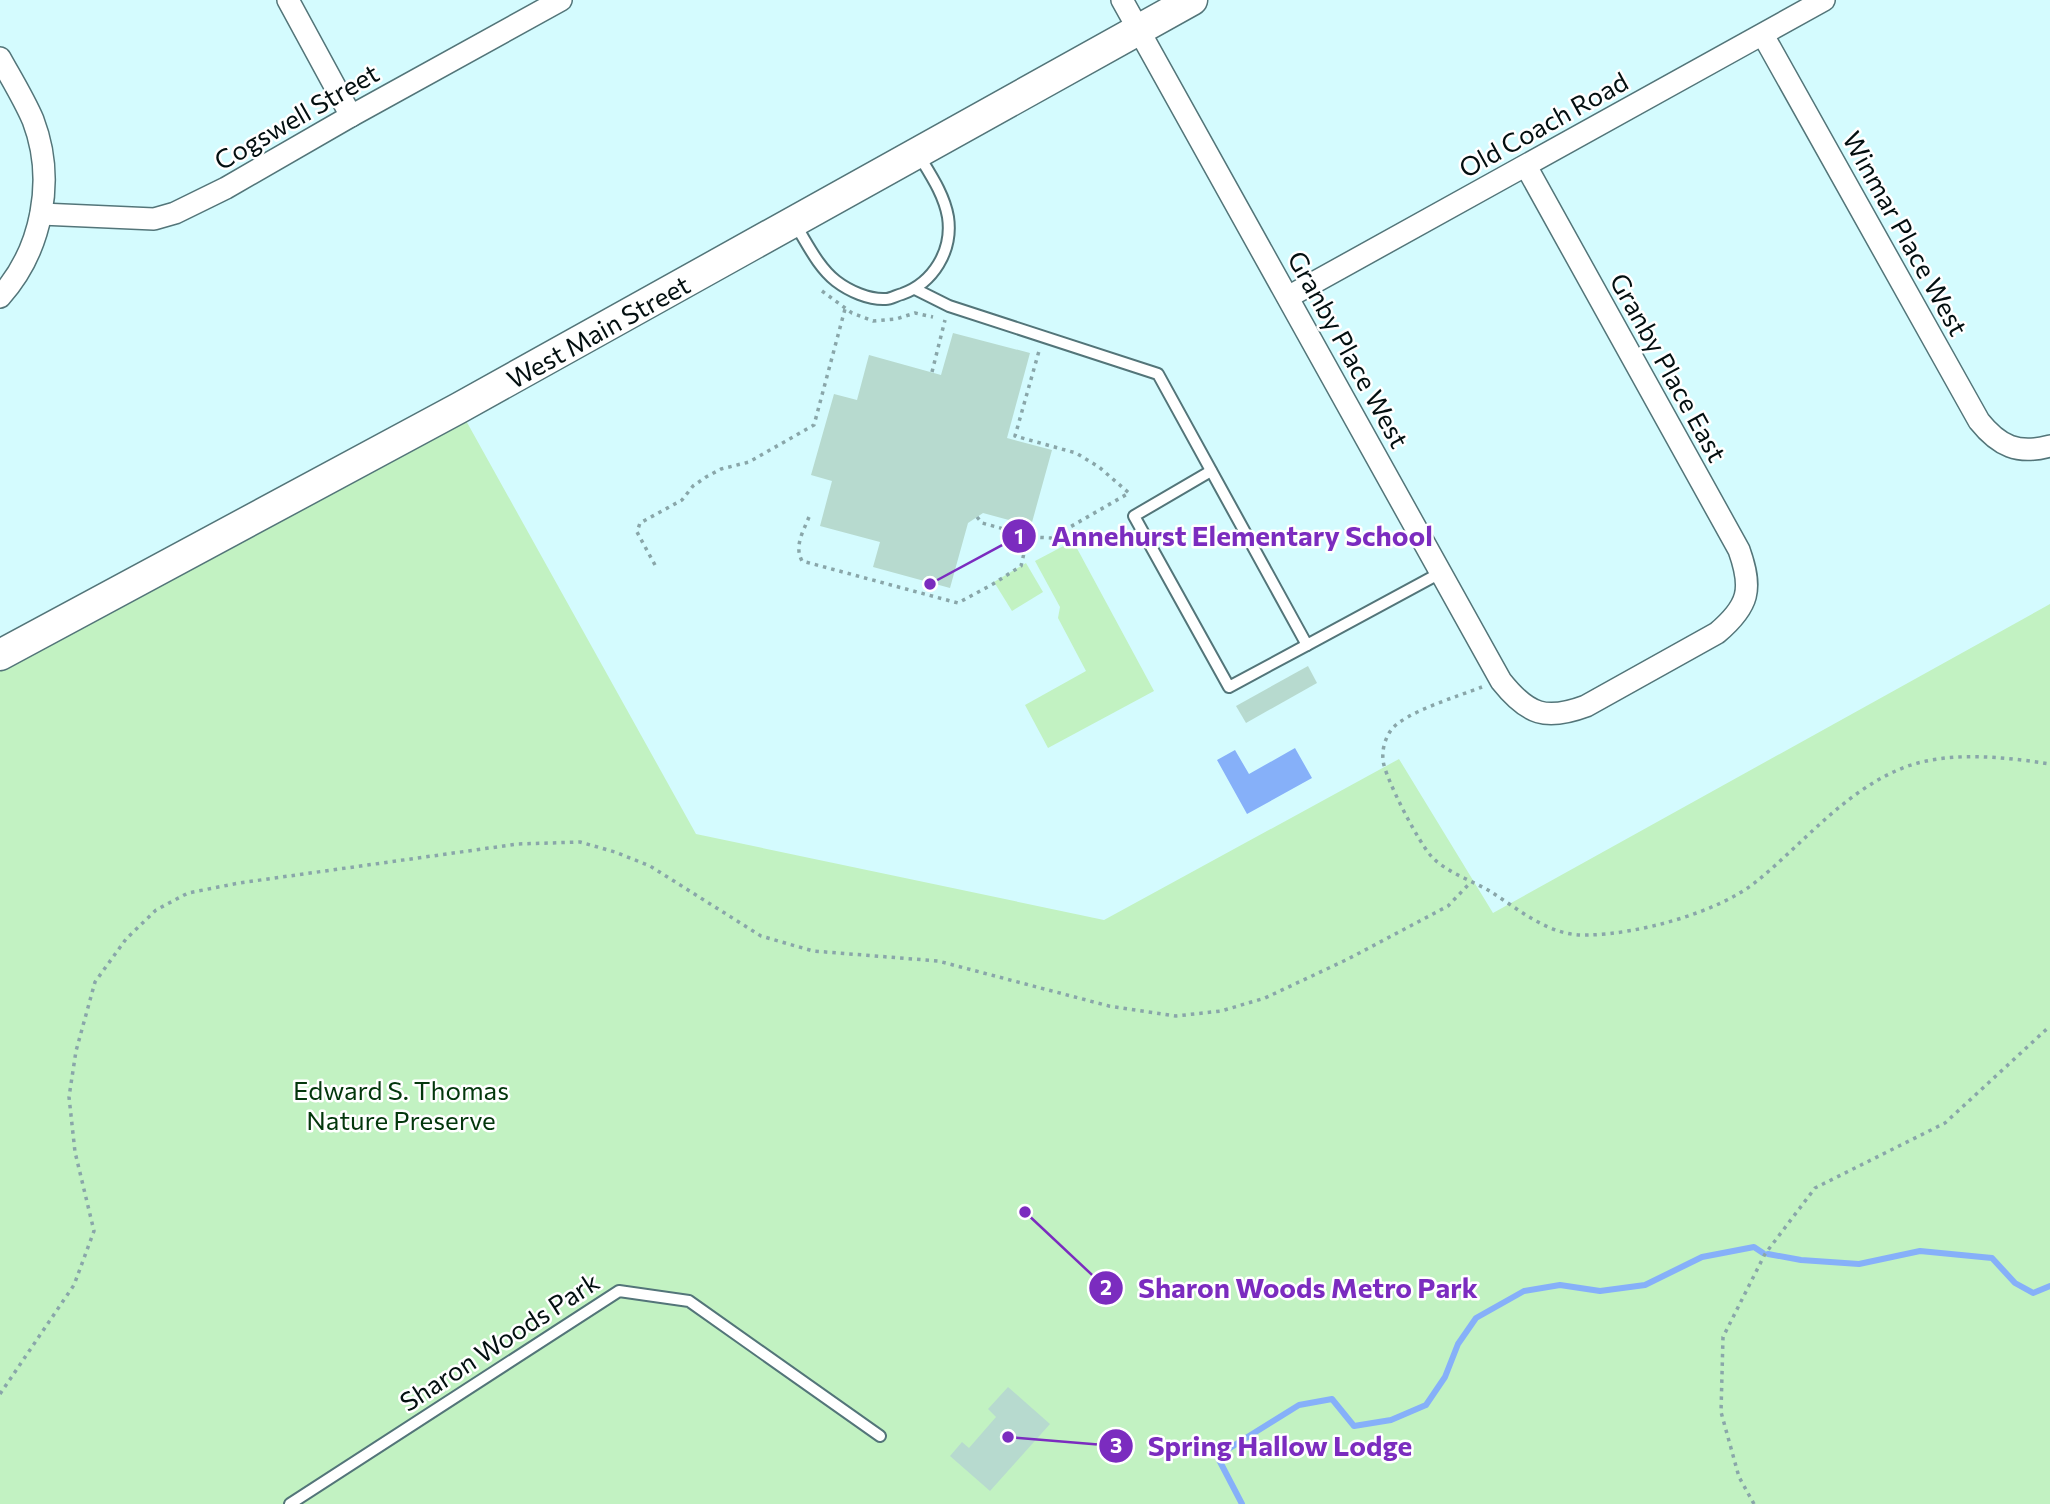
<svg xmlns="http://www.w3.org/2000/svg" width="2050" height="1504" font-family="Commissioner,sans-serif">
<rect width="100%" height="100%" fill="#d4fbfe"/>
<g fill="#c2f2c2">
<polygon points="459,408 696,834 1104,920 1399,759 1493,913 2050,604 2050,1504 0,1504 0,655"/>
<polygon points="1073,541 1154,691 1048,748 1025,705 1086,671 1058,618 1060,607 1035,561"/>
<polygon points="1026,563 1043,592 1012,611 994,582"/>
</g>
<polygon fill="#86b0f9" points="1295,748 1312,778 1247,814 1217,760 1235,750 1249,774"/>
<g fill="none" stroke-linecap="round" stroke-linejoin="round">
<g stroke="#86b0f9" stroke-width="6">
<polyline points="1768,1254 1801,1260 1859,1264 1920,1251 1992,1258 2015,1283 2033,1293 2050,1286"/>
<polyline points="1242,1504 1217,1456 1299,1405 1332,1399 1354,1426 1391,1420 1426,1405 1445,1377 1458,1344 1476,1318 1524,1291 1560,1285 1600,1291 1645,1285 1702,1257 1754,1247 1763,1253"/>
</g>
</g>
<g fill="#b7dacf">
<polygon points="953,333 1030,353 1007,438 1052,450 1031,526 983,513 968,523 950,588 873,567 880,542 820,526 832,481 811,475 834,394 857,400 869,355 941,375"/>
<polygon points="1308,666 1317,683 1246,723 1236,706"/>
<polygon points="1008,1387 1050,1424 990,1491 950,1456 962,1442 969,1448 996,1417 988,1409"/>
</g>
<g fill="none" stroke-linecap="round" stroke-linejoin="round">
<g stroke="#537579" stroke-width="14">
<g id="lane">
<path d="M795 224C807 243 818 267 836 281 849 291 869 300 886 299 891 299 897 295 902 294 933 283 953 251 948 217 944 194 930 174 918 154"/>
<polyline points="915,289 949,306 1158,374 1307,645 1442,572"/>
<polyline points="1211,471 1134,516 1229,687 1307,645"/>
<polyline points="290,1504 619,1291 689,1301 880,1436"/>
</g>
</g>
<g stroke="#537579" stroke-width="24">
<g id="street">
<polyline points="288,0 351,116"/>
<path d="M1122 0 1501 681C1528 715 1546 721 1586 706L1717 633C1749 606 1753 589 1739 550L1526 166"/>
<path d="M1763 35 1979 421C1999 446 2018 455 2050 446"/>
<path d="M0 58C11 78 24 99 33 120 56 180 42 250 0 297"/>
<polyline points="41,214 154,219 175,213 226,188 351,116 561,0"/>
<polyline points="1288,297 1824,0"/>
</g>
</g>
<g stroke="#537579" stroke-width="33">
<polyline id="secondary" points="0,655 459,408 1192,0"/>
</g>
<g stroke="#89a6a9" stroke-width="3.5" stroke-dasharray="3.5 5" stroke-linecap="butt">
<polyline points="822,291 852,313 873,321 896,319 915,313 933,317"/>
<polyline points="932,372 945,320"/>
<path d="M809 517C803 532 794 546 802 561L958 603 993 584 1021 566 1028 536"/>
<polyline points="977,517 982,523 1033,537 1051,538 1129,493 1099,467 1076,453 1015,436 1039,351"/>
<polyline points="655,565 637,532 640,523 682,500 693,486 706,477 721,469 749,462 814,425 845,309"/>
<path d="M1482 687C1459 696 1405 712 1391 730 1385 739 1382 749 1383 760 1384 776 1420 846 1433 858 1447 872 1470 880 1488 890 1519 909 1549 937 1588 935 1638 934 1718 913 1757 881 1805 842 1847 788 1908 766 1952 751 2005 757 2050 764"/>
<polyline points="0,1394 74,1285 94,1231 75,1152 69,1097 76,1051 95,982 126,939 156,910 188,893 239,883 518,844 580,842 615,852 650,866 761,936 813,951 938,961 1109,1006 1176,1016 1221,1011 1265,998 1348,959 1448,906 1471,882"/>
<polyline points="1754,1504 1739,1477 1721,1412 1723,1337 1765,1254 1815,1188 1945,1123 2050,1026"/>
</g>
<use href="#lane" stroke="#fff" stroke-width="10"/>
<use href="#street" stroke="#fff" stroke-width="21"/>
<use href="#secondary" stroke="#fff" stroke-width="30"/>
</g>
<g text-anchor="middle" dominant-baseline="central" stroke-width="5" stroke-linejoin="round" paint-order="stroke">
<g font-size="26" fill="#030f10" stroke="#fff">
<text transform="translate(296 116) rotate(-30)">Cogswell Street</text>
<text transform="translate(1543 124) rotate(-29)">Old Coach Road</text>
<text transform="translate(1906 233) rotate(61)">Winmar Place West</text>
<text transform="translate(598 331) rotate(-29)">West Main Street</text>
<text transform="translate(1349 349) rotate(61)">Granby Place West</text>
<text transform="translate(1669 367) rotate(61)">Granby Place East</text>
<text transform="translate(499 1341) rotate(-33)">Sharon Woods Park</text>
</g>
<g font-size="26" fill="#03370c" stroke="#fff">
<text x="401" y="1089">Edward S. Thomas<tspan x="401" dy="30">Nature Preserve</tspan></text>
</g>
</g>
<path fill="none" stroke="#7b2cbf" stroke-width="2.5" d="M930 584L1019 536M1025 1212L1106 1288M1008 1437L1116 1446"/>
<g fill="#7b2cbf" stroke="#fff" stroke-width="2.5">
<circle cx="930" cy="584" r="7"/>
<circle cx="1025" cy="1212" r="7"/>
<circle cx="1008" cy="1437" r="7"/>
<circle cx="1019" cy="536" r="18"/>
<circle cx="1106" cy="1288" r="18"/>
<circle cx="1116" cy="1446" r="18"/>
</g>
<g font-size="21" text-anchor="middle" font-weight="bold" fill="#fff">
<text x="1019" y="544">1</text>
<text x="1106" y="1295">2</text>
<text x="1116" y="1453">3</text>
</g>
<g font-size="28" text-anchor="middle" font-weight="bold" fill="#7b2cbf" stroke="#fff" stroke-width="5" stroke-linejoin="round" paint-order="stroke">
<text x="1242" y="546">Annehurst Elementary School</text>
<text x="1308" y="1298">Sharon Woods Metro Park</text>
<text x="1280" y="1456">Spring Hallow Lodge</text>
</g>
</svg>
